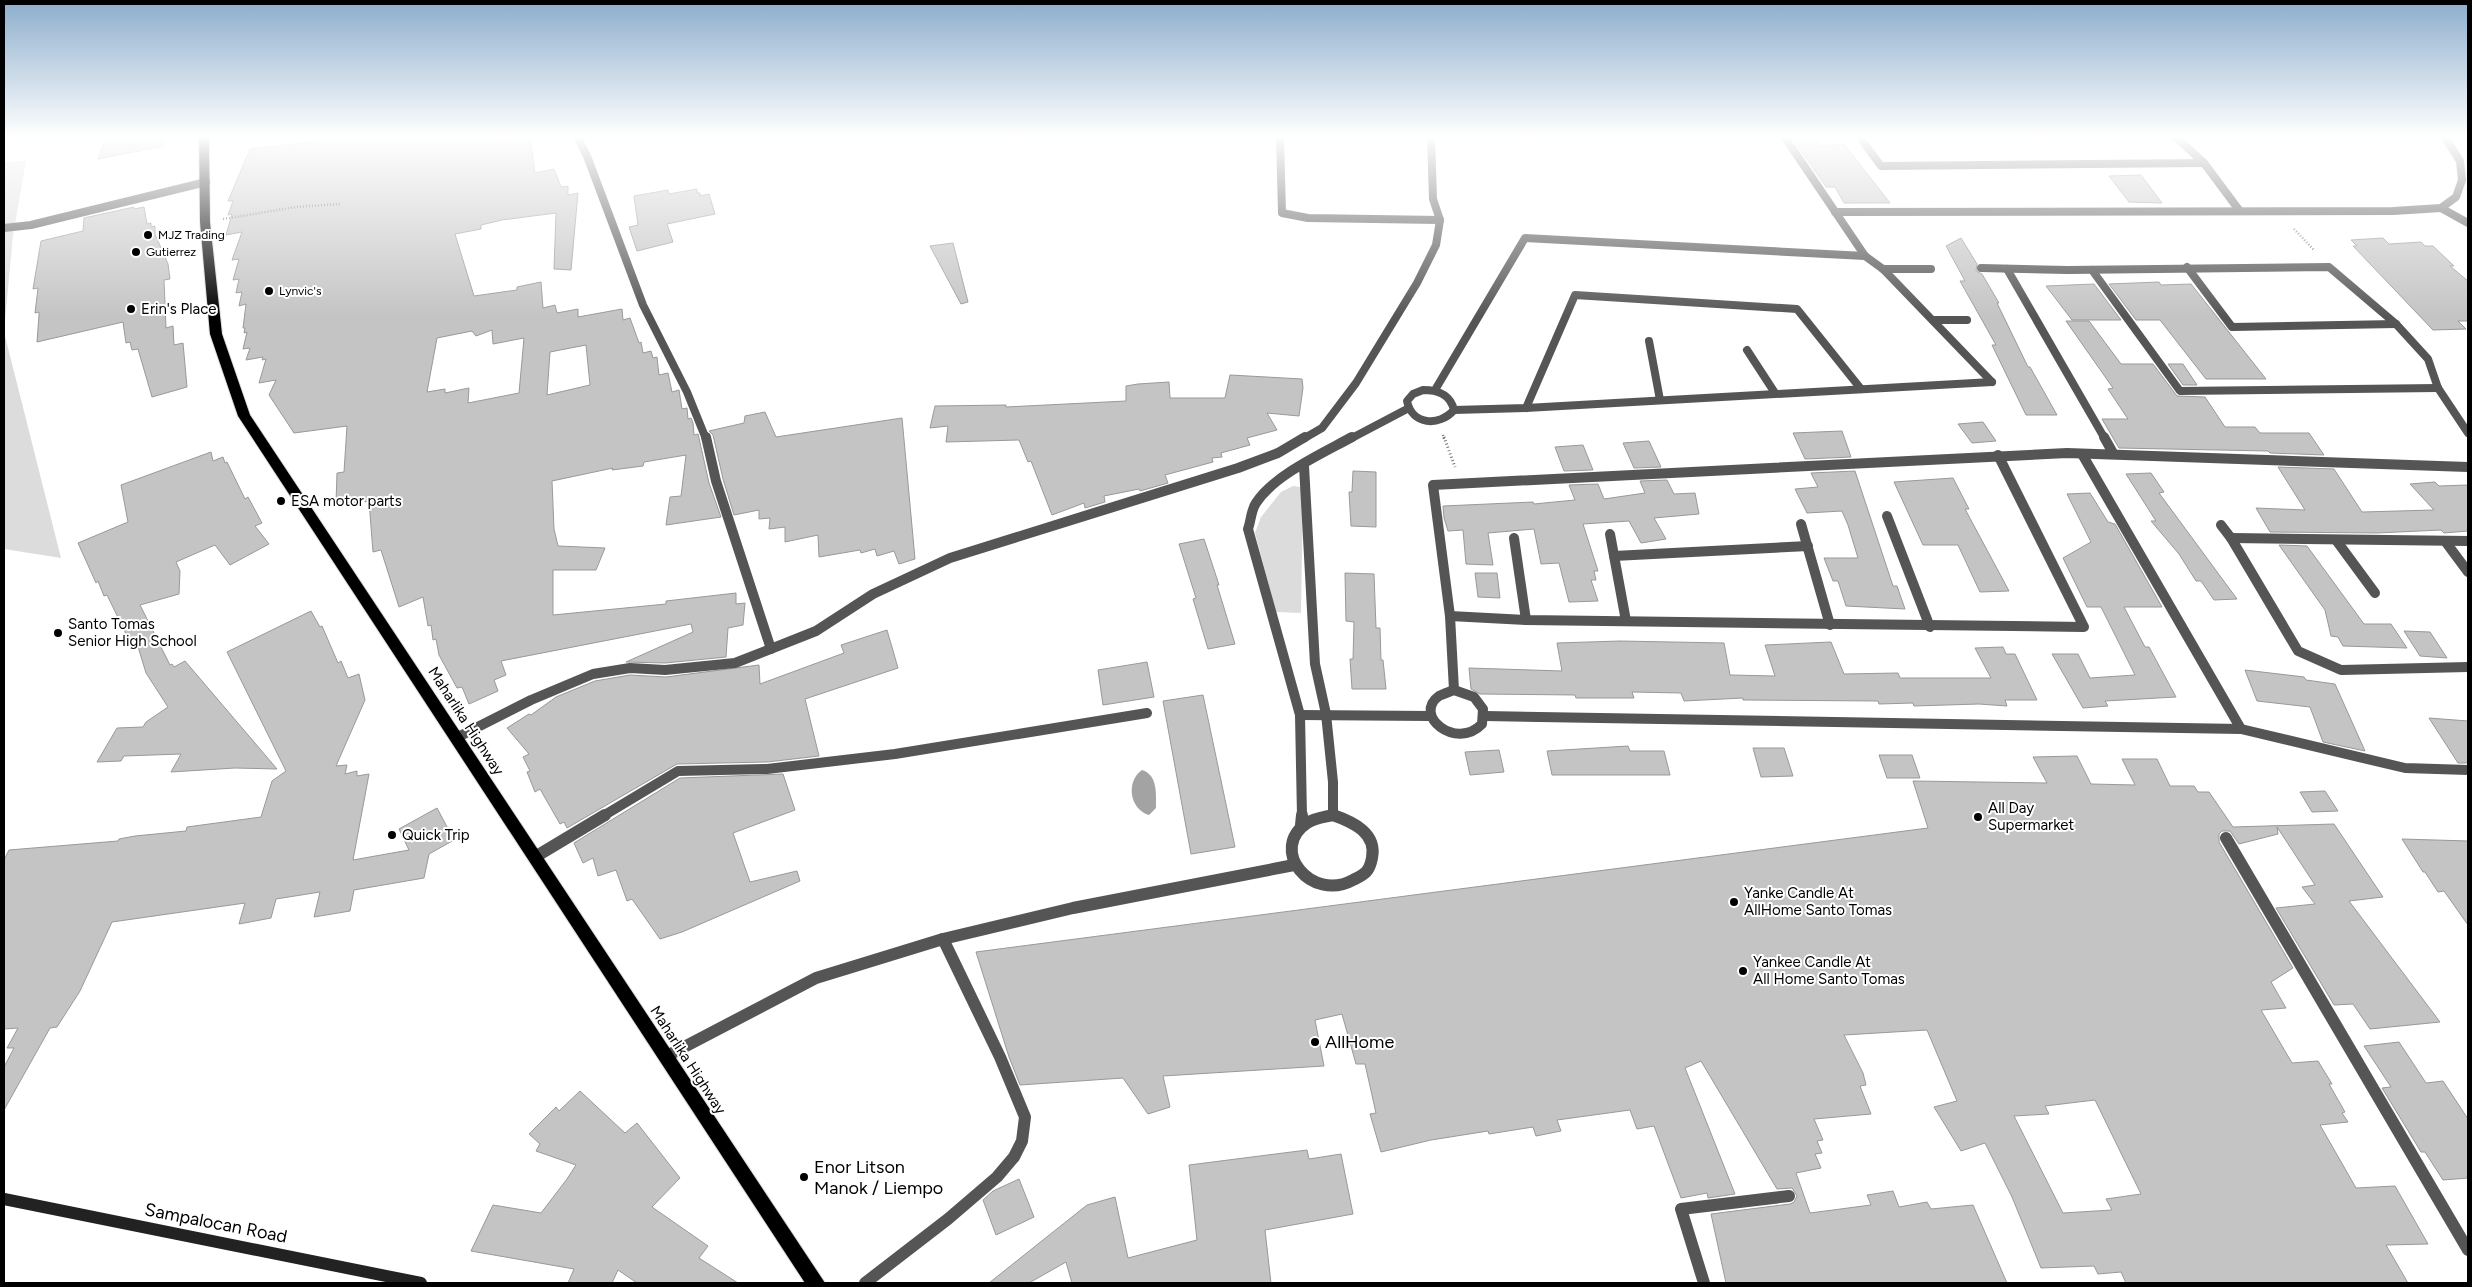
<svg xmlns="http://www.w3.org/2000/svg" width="2472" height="1287" font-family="Figtree,sans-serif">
<rect width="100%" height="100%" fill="#fff"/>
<g fill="#dcdcdc">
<polygon points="26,161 13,235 4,331 4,162"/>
<polygon points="4,332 61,558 4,549"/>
<polygon points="1293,486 1300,487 1303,491 1301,613 1276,612 1255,533 1261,517 1281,492"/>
</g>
<path fill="#a3a3a3" d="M1142 770C1158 775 1156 794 1156 808L1149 815C1129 809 1126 781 1142 770Z"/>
<g fill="#c4c4c4" stroke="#999" fill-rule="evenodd">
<polygon points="106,136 163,136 164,146 98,159"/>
<path d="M360 136H530L535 173 554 169 561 187 568 186V195L578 193 571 270 554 269 556 213 502 220 481 225V229L455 234 474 296 517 290V287L541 282 543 308 555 305 557 313 578 309V317L622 309 623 320 630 318 639 343 641 342 643 353 651 351 653 358 657 357 659 375 668 373 672 392 679 390 682 409 687 408 688 419 691 418 693 423 694 435 698 434 699 438 709 483 721 517 666 525 670 497 681 496 686 455 644 462 643 466 612 470 613 468 552 481 554 529 558 546 605 548 596 570H553V615L666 604V601L736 593V604L745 603 743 625 728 628 726 657 665 663 626 662 693 632 691 624 501 661 506 675 494 680 498 691 469 704 462 687 457 688 439 655 436 639 433 640 431 625 428 626 423 597 399 607 381 550 373 552 369 501 365 502V500L348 504V499L336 503 337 473 344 472 347 426 294 433 269 395 276 380 259 383 266 359 262 360 263 357 246 360 250 348 243 349 247 332 244 333 245 328H243L246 304 239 306 242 292 236 293 239 279 233 280 239 259 232 260 242 232 226 235 232 214 228 215 233 201H228L250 149ZM492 330 493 344 524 338 519 393 468 403 469 388 445 393V389L427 392 437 338 472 331 476 336ZM586 345 590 385 547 395 550 352Z"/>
<polygon points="1791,136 1813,136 1820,146 1844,144 1890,203 1844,203 1835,187 1826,187"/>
<polygon points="2141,175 2162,203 2129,202 2109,176"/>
<polygon points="697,189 697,193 700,193 700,196 709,194 715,214 667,224 673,242 637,251 629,227 638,225 634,196 668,190 669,194"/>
<polygon points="134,207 134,209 144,207 147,224 151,223 151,227 155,226 155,234 168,264 170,279 164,280 166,328 173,326 174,345 183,343 187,387 152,397 138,349 132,350 130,342 126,343 123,322 37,342 39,315 39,312 35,313 38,288 33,289 41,241 83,231 84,218"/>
<polygon points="1961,238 1977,264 1976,271 1982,274 1999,303 1997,303 2028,367 2030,367 2057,415 2026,415 1992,345 1996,345 1960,281 1965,281 1946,246"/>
<polygon points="2383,238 2389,244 2421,242 2425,246 2433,246 2454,266 2450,266 2468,281 2468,321 2458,321 2466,329 2433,330 2353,246 2357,246 2351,240"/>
<polygon points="953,243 968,302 961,304 930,246"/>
<polygon points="2159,282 2161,285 2191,284 2266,379 2206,379 2160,320 2136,320 2109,284"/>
<polygon points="2094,284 2121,320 2072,320 2046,286"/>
<polygon points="2066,321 2089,321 2121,364 2153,364 2177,396 2205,397 2225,427 2255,427 2260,433 2309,433 2324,455 2270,453 2268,451 2119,448 2102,419 2128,419 2108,389 2113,388"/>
<polygon points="2168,364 2183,364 2197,385 2183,385"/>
<polygon points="1230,375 1302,379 1303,388 1299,416 1267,413 1277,430 1247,438 1250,445 1221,453 1222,457 1212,458 1213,462 1165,475 1168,483 1140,491 1139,489 1104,496 1105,502 1085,508 1084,503 1052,515 1031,461 1028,462 1019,440 946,442 948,426 930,428 935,406 1006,405 1006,407 1126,401 1126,386 1138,384 1169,382 1170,398 1225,398"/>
<polygon points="765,412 776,437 902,418 915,559 899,564 894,551 877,556 875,549 861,553 860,550 819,557 818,535 785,542 785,527 769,529 770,518 759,519 759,510 734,515 723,479 713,435 709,431 744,423 745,416"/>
<polygon points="1983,422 1996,441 1972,443 1958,424"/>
<polygon points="1842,431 1851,457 1805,459 1793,433"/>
<polygon points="1649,441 1661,467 1634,468 1623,443"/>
<polygon points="1583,445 1593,470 1564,471 1555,447"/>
<polygon points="211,452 213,461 223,457 225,463 227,462 245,499 248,497 262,523 255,526 269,544 230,565 215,545 176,562 180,571 179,594 140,605 170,665 172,664 174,667 185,661 277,769 235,768 171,772 181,754 124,756 121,761 97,762 117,728 143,727 146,722 168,707 146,673 136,640 130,642 107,595 104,596 98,581 96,583 78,543 128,522 121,485"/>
<polygon points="2278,467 2334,469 2362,512 2434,510 2410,484 2435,482 2439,486 2468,485 2468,531 2444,533 2441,530 2377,533 2270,532 2256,508 2305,510"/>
<polygon points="1353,471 1376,472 1376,527 1351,526 1349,492 1352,492"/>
<polygon points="1855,471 1893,586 1897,586 1905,609 1846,606 1838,581 1833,581 1824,558 1858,558 1848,525 1842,511 1807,513 1795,489 1818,487 1811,473"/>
<polygon points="2151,473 2164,492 2159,493 2237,599 2214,600 2201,581 2196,581 2179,554 2151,521 2156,521 2126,474"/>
<polygon points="1953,478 1969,509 1965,509 2009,591 1980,592 1958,545 1923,545 1894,482"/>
<polygon points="1667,480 1674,494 1695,493 1699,514 1654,518 1666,539 1641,543 1629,521 1583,524 1598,571 1594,571 1596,580 1591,580 1598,601 1569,602 1559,563 1541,564 1534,529 1488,533 1493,565 1466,564 1463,530 1448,531 1444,518 1443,506 1533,502 1534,504 1575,500 1569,485 1598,484 1604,499 1645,493 1640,481"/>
<polygon points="2090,493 2108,522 2115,524 2162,607 2124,607 2145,647 2149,647 2176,697 2105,701 2108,706 2083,708 2052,654 2078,654 2090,678 2135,675 2101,607 2087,607 2063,558 2091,542 2067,494"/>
<polygon points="1204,539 1219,585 1217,585 1235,644 1208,649 1193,599 1196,598 1179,544"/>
<polygon points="2279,545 2307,546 2364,624 2391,624 2407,648 2343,646 2338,637 2331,636 2325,610"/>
<polygon points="1345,573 1374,574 1376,628 1380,628 1381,660 1383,660 1386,689 1352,689 1350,659 1353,659 1354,622 1346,621"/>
<polygon points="1475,573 1497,573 1500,598 1478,597"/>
<polygon points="311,611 320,627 322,626 338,663 341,661 348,678 359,674 365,700 336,766 347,765 345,774 357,771 357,776 369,774 353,860 409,850 399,829 437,808 454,840 429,854 424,878 354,890 350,911 314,917 320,892 276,899 271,918 239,924 245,903 112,922 80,991 57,1027 50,1028 4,1110 4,1067 14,1048 7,1048 18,1028 4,1029 4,860 9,850 118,841 119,839 135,836 186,831 187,827 261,817 272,781 286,771 227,652"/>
<polygon points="887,630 898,668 805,699 819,756 767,762 677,764 567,828 564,822 560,824 540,789 535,792 527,772 530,771 523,757 529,754 507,728 529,714 531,715 556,697 595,681 630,675 666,677 759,665 760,684 844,653 841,645"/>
<polygon points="2404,631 2430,632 2447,658 2420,656"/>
<polygon points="1620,641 1724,643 1730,675 1775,676 1765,645 1831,642 1844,674 1898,673 1900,678 1991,678 1975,648 2003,647 2006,654 2015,654 2037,700 2005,700 2007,706 1979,704 1914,706 1913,703 1879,704 1878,701 1743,700 1743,698 1684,701 1681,693 1632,692 1634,698 1576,698 1575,695 1480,694 1471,689 1469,668 1562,671 1557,643"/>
<polygon points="1147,662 1154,697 1103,705 1098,670"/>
<polygon points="2245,670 2304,677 2306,680 2335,684 2365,751 2323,742 2310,707 2257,701"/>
<polygon points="1203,695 1235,847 1191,854 1163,701"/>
<polygon points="2429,718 2468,721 2468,763 2458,763"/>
<polygon points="1628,746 1630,751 1664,751 1670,775 1552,775 1547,751"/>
<polygon points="1753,748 1784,748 1793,776 1761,777"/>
<polygon points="1499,750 1504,772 1470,775 1465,752"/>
<polygon points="1879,755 1912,755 1920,778 1887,778"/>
<path d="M2077 756 2091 784 2135 785 2122 759H2157L2170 786H2194L2198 792H2209L2233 827 2334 824 2383 897 2349 901 2440 1022 2370 1029 2353 1004 2334 1005 2276 908 2315 904 2302 887 2315 885 2277 827 2278 834 2239 844 2230 831H2222L2219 834V842L2293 968 2271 982 2286 1008 2261 1010 2292 1063 2318 1061 2332 1084H2329L2345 1112 2342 1113 2348 1122 2320 1125 2356 1188 2395 1186 2428 1244 2386 1245 2408 1283H2126L2121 1272 2098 1274 2094 1266 2041 1268 2012 1197 1985 1143 1961 1151 1934 1107 1957 1101 1927 1030 1844 1035 1863 1073 1866 1085 1860 1086 1871 1114 1814 1119 1823 1140 1817 1141 1822 1153 1815 1154 1821 1168 1796 1173 1810 1213 1871 1205 1867 1195 1893 1191 1899 1207 1927 1202 1931 1209 1973 1205 2007 1283H1726L1711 1214 1790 1204 1794 1202 1797 1196 1792 1188 1777 1189 1701 1061 1685 1068 1735 1194 1708 1198 1707 1193 1681 1198 1654 1126 1637 1129 1630 1110 1557 1120 1561 1131 1536 1136 1533 1127 1489 1134 1488 1131 1431 1140 1381 1152 1370 1114 1376 1113 1365 1064H1356L1342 1014 1315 1020 1324 1066 1163 1076 1170 1107 1148 1114 1123 1078 1020 1085 1009 1057 976 952 1928 828 1913 781 2047 783 2033 757ZM2095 1100 2141 1194 2106 1199 2112 1210 2063 1213 2014 1116 2049 1114 2045 1106Z"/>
<polygon points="783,774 795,810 733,833 750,882 797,871 800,881 682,932 660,939 632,899 627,901 616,870 598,876 593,858 583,863 574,843 680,778"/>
<polygon points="2325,791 2338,811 2312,812 2300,792"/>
<polygon points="2402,839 2468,841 2468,925 2444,891 2438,892 2425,872 2423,872"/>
<polygon points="2399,1042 2426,1083 2443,1081 2468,1119 2468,1178 2443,1180 2425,1152 2421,1152 2382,1088 2391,1087 2364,1046"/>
<polygon points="580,1091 625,1133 637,1123 680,1178 652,1207 708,1246 699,1258 738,1283 637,1283 618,1270 612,1283 568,1283 574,1269 471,1251 493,1205 541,1213 567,1179 576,1165 536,1151 540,1144 529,1134 556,1107 559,1111"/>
<polygon points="1307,1150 1309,1159 1341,1154 1353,1214 1265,1230 1271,1283 1072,1283 1066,1262 1029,1283 989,1283 1087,1205 1115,1197 1128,1258 1197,1240 1189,1165"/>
<polygon points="1019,1179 1034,1217 996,1235 983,1200 993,1191"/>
</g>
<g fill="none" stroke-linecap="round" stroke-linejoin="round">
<g stroke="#dbdbdb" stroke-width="2">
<polygon id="trunk" points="199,136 209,136 210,222 222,334 250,415 825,1283 805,1283 238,416 210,334 200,222"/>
</g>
<g stroke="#777" stroke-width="2.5" stroke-dasharray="1 2" stroke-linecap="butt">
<polyline points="223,219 296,207 340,204"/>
<polyline points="2294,229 2314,250"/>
<polyline points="1443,435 1444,439"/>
</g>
<polyline stroke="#777" stroke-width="3" stroke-dasharray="1 2.5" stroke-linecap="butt" points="1444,437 1455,467"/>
<polyline stroke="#555" stroke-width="8" points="4,228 31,225 206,182"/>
<polyline stroke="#555" stroke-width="12" points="865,1283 948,1219 997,1177 1014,1157 1022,1141 1025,1117 1000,1057 943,939"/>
<g stroke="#555" stroke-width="8">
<polyline points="577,136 587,156 643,305 687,392 706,439"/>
<polyline points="1280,136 1282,213 1308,218 1440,220 1436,245 1417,283 1356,383 1322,428 1303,439"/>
<polyline points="1431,136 1433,199 1440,220"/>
<polyline points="1784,136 1865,256 1883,269 1992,382"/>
<polyline points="1859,136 1881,166 2204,163"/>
<polyline points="2175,136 2204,163 2239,210"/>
<polyline points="2441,208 2468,223"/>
<polyline points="1835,212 2393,211 2441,208 2456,197 2462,180 2460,161 2444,136"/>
<polyline points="2187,267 2232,327 2396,324"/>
<polyline points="1981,268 2068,270 2329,267 2396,324 2428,359 2438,388 2468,433"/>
<polyline points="1883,269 1931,269"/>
<polyline points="2007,269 2105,439"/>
<polyline points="2092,270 2180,391 2438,388"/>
<polyline points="1933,320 1967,320"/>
<polyline points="1649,341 1660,400"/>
<polyline points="1747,350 1775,393"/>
<path d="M1423 390C1438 390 1450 394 1454 410 1439 427 1412 425 1407 401L1413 394Z"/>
<polyline points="1435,390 1525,238 1865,256"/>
<polyline points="1526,408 1575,295 1797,309 1861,389"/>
<polyline points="1454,410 1526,408 1992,382"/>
<polyline points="1350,439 1407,409"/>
</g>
<g stroke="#555" stroke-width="10">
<polyline points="706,437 716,481 771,649"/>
<polyline points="2104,437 2113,453"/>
<polyline points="2082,454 2241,729"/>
<polyline points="1304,466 1315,664 1326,714 1333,782 1333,815"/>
<polyline points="1887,516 1930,627"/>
<polyline points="1801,524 1830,625"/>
<polyline points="2221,525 2231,538 2298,651 2341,670 2468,667"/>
<polyline points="1610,534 1626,621"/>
<polyline points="1514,538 1526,620"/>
<polyline points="2231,538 2468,541"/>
<polyline points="2336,540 2375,593"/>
<polyline points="2445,541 2468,572"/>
<polyline points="1614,556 1808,546"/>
<polyline points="1450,616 1526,620 2084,627 1998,455"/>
<polyline points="1454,690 1450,616 1433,485 2067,453 2468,467"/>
<path d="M1454 690 1474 697 1483 709 1482 724C1456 751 1412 715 1439 696 1443 694 1449 692 1454 690Z"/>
<polyline points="1300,715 1430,716"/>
<polyline points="1485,716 2241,729 2405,768 2468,770"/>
<polyline points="456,738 531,700 593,674 630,668 665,670 735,663 816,631 873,594 950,558 1238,468 1278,453 1305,437"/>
<polyline points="603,816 678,771 767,769 895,754 1147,713"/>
<path d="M1302 816 1300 715 1248 529C1251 521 1251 510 1256 503 1274 475 1323 453 1352 437"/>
<polyline points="1330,816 1336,816"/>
</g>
<g stroke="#555" stroke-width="12">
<path d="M1333 815C1353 822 1377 833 1372 858 1371 863 1369 869 1366 872 1362 876 1357 878 1353 880 1311 903 1268 849 1307 823 1314 818 1325 817 1333 815Z"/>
<polyline points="1301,825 1302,815"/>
<polyline points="2226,838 2468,1250"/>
<polyline points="535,857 605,815"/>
<polyline points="665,1057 816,978 943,939 1073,908 1294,865"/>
<polyline points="1704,1283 1681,1209 1789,1196"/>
</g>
<polyline stroke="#222" stroke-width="12" points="4,1199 421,1283"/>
<use href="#trunk" fill="#000" fill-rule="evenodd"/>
</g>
<linearGradient id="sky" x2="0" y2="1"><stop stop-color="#8cadcc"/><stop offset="0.43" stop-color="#fff"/><stop offset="1" stop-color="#fff" stop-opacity="0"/></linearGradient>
<rect width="2472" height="317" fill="url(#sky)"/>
<g fill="#000" stroke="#fff" stroke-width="2">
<circle cx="148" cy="235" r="5"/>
<circle cx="136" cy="252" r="5"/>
<circle cx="269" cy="291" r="5"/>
<circle cx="131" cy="309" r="5"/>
<circle cx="281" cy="501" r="5"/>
<circle cx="58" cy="633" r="5"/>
<circle cx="1978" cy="817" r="5"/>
<circle cx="392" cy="835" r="5"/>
<circle cx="1734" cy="902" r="5"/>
<circle cx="1743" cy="971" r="5"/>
<circle cx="1315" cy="1042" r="5"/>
<circle cx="804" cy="1177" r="5"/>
</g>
<g text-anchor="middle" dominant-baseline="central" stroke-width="4" stroke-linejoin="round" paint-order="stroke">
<g font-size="12" fill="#000" stroke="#fff" text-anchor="start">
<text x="158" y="235">MJZ Trading</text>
<text x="146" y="252">Gutierrez</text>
<text x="279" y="291">Lynvic's</text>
</g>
<g font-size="15" fill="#000" stroke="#fff" text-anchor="start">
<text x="141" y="309">Erin's Place</text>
<text x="291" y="501">ESA motor parts</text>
<text x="68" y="624">Santo Tomas<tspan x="68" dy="17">Senior High School</tspan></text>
<text x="1988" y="808">All Day<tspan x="1988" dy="17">Supermarket</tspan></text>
<text x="402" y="835">Quick Trip</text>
<text x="1744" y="893">Yanke Candle At<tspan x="1744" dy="17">AllHome Santo Tomas</tspan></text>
<text x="1753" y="962">Yankee Candle At<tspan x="1753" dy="17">All Home Santo Tomas</tspan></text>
</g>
<g font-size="15" fill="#000" stroke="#fff">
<text transform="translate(466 721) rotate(57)">Maharlika Highway</text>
<text transform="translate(688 1060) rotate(57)">Maharlika Highway</text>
</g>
<g font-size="18" fill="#000" stroke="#fff" text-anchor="start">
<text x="1325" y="1042">AllHome</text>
<text x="814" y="1167">Enor Litson<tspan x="814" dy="21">Manok / Liempo</tspan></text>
</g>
<g font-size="18" fill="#000" stroke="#fff">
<text transform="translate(216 1223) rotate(11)">Sampalocan Road</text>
</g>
</g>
<rect width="2472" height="1287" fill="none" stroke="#000000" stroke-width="10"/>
</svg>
